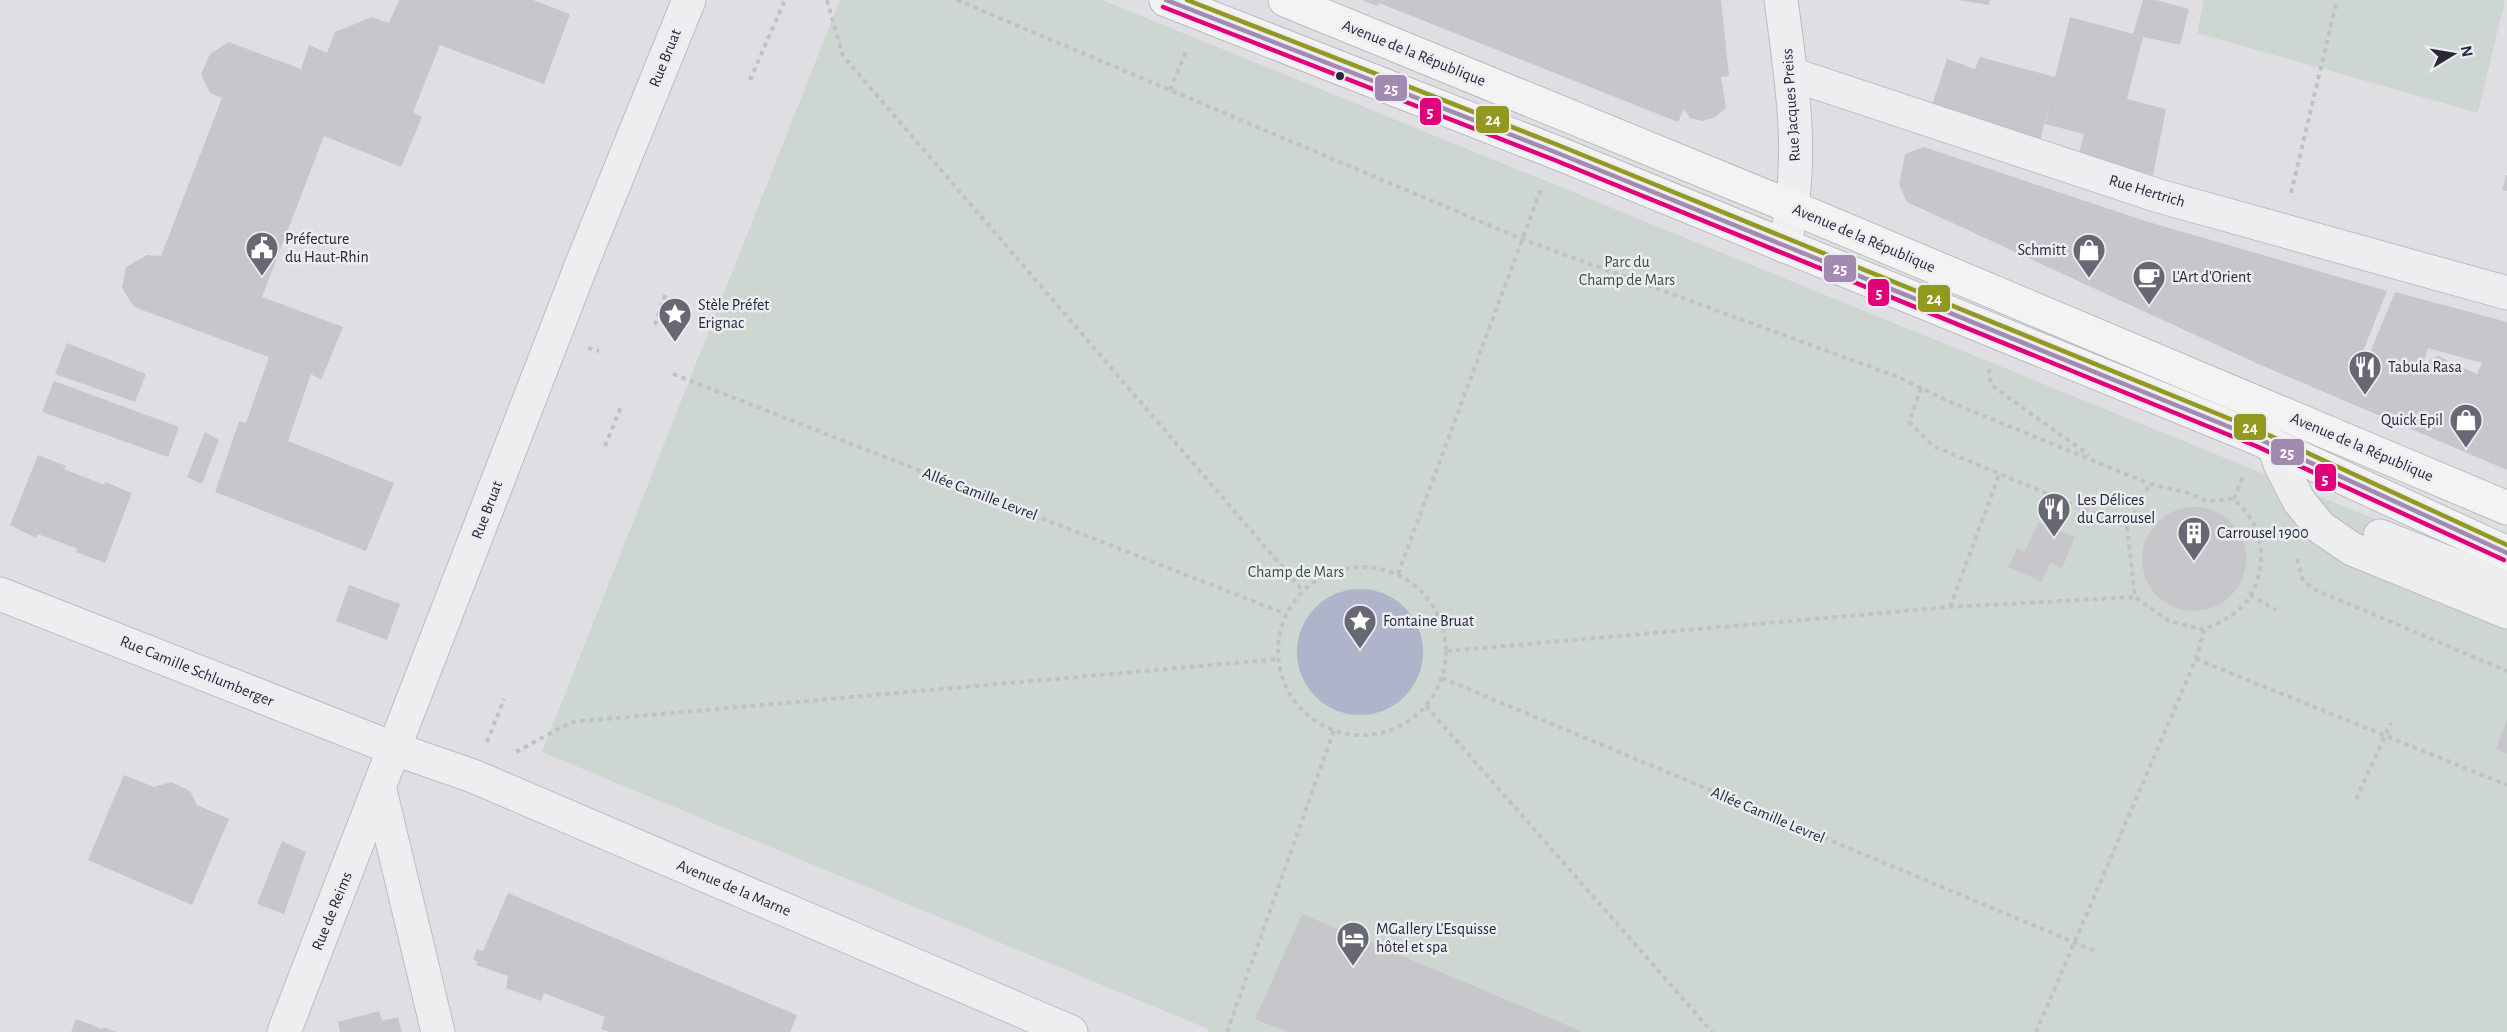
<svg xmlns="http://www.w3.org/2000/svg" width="2507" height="1032" font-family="'Alegreya Sans',sans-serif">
<rect width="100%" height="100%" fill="#dfdfe3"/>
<g fill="#cdd6d0">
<polygon points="840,0 1102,0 2507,573 2507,1032 1208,1032 1208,1029 542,752"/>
<polygon points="2204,0 2505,0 2478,113 2197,33"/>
</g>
<circle fill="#afb4cb" cx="1360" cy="652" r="63"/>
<g fill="#c6c6cb" fill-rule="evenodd">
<polygon points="399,0 533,0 570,14 544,84 440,45 413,112 422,117 401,167 324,136 262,297 343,327 321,380 311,374 288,441 394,483 366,551 215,492 239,421 246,423 269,357 134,307 122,288 126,267 147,255 161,256 222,98 210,93 201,74 210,54 229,42 301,69 309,45 327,53 335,32 372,17 389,23"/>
<polygon points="1362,0 1721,0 1729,76 1721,77 1726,108 1715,117 1703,121 1690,118 1684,109 1678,122 1379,3 1377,6"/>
<polygon points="1957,0 1990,0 1989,5"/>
<polygon points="2143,0 2156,0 2189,9 2180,45 2143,37 2127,99 2166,109 2153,175 2079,154 2084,134 2045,124 2051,98 2039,145 1932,105 1947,59 1975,69 1980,57 2055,77 2070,17 2133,34"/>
<path d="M1924 147 2142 220 2387 291 2362 354 2369 355 2395 292 2507 322V470L2256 363 1907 202 1899 185 1905 154ZM2428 348 2482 363 2477 374 2450 362 2448 366 2447 360 2438 356 2429 360 2426 366 2427 372 2421 371Z"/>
<polygon points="2506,175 2507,175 2507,191 2502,190"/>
<polygon points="67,343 146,374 135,402 55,374"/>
<polygon points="54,381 179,427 168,457 42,412"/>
<polygon points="205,432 219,440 202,484 187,477"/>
<polygon points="38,455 66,466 64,469 104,485 105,482 132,493 105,563 76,552 78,549 38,534 36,538 10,525"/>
<circle cx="2194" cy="559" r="52"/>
<polygon points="2038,522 2075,537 2062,568 2050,563 2042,582 2009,567 2017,548 2025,552"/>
<polygon points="349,585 400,604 387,640 336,621"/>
<polygon points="2507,720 2507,754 2496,749"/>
<polygon points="124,775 154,787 171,782 190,791 197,805 229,819 192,905 88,860"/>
<polygon points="282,841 306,852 284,914 257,904"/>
<polygon points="508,893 797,1015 790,1032 610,1032 601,1029 605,1017 544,993 541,1001 506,988 508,976 476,965 478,962 473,959 477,949 483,951"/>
<polygon points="1302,914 1583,1032 1288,1032 1255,1019"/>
<polygon points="379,1011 382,1021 398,1017 402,1032 340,1032 338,1022"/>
<polygon points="76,1019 102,1029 103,1027 117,1032 71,1032"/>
</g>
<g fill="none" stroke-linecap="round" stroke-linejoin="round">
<g stroke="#bcbcc0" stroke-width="35">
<g id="minor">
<path d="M1781 0C1792 83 1806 164 1784 246"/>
<polyline points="1791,74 2159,196 2507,293"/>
<polyline points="2274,446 2280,464 2299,501 2320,527 2352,549 2507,612"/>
<polyline points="2380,536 2507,586"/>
<polyline points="0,594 395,749 473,776 1071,1032"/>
<polyline points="380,790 438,1032"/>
<polyline points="284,1032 583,261 689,0"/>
</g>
</g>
<g stroke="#bbbbc0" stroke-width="35">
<g id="major">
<polyline points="1166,0 1555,152 2259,439 2507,553"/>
<polyline points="1285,0 1794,208 2507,508"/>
</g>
</g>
<g stroke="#c0c0c5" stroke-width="4" stroke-dasharray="4.5 4.5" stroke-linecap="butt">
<polyline points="827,0 843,56 1303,591"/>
<polyline points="957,0 1522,239 1898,377 1948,401 2150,484"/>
<polyline points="750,80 785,0"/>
<polyline points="1170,90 1187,49"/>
<polyline points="2291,193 2337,0"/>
<polyline points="655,325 666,293"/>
<polyline points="588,348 599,351"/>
<polyline points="1989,369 1991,385 2089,455"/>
<polyline points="673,374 1286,614"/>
<polyline points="1921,388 1909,422 1933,446 2127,527"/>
<polyline points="605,446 621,407"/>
<path d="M2150 484 2188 493 2207 501 2234 499C2240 506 2250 515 2254 524 2268 553 2261 596 2232 615 2224 621 2213 625 2204 630L2169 621 2135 597 2127 527Z"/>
<polyline points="2234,499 2243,476"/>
<polyline points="2297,559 2302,578 2311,588 2507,671"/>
<circle cx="1362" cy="651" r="84"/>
<polyline points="1398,574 1542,186"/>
<polyline points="2250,595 2276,610"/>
<polyline points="1950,607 1999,475"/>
<polyline points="1447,651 1950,607 2135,597"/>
<polyline points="2196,659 2507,785"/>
<polyline points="1442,678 2095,951"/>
<polyline points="1426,706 1712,1032"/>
<polyline points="487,742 504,699"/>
<polyline points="516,752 571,722 1279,659"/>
<polyline points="2356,799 2391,723"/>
<polyline points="1227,1032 1334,730"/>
<polyline points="2036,1032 2196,659 2204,630"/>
</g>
<use href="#minor" stroke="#eeeef0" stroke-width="33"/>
<use href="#major" stroke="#f3f3f4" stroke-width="33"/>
<g stroke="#ececf3" stroke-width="9">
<polyline id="bus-1" points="1166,0 1555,152 2259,439 2507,553"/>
</g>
<g stroke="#ececf3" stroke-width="9">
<polyline id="bus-2" points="1163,7 1552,159 2256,446 2504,560"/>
</g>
<g stroke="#ececf3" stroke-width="9">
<polyline id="bus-3" points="1187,0 1558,145 2262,432 2507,545"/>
</g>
<use href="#bus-1" stroke="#a28ab0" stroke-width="4.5"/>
<use href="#bus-2" stroke="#e2007a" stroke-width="4.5"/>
<use href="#bus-3" stroke="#93981e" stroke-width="4.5"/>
</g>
<defs>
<g id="civic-pin" transform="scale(1.725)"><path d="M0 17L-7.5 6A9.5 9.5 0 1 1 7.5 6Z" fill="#686874" stroke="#ececf3"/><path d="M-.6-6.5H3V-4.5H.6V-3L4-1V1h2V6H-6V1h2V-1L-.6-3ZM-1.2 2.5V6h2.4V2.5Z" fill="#fff"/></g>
<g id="shop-pin" transform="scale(1.725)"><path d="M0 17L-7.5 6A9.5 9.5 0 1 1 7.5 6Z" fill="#686874" stroke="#ececf3"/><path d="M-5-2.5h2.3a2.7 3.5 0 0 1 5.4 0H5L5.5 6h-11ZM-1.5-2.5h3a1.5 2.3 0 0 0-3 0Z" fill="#fff"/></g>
<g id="cafe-pin" transform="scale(1.725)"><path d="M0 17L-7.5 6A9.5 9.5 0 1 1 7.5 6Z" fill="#686874" stroke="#ececf3"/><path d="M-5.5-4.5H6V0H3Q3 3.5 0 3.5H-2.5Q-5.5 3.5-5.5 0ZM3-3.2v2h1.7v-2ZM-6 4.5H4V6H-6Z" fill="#fff"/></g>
<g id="sight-pin" transform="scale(1.725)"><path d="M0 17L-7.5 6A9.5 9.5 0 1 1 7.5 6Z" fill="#686874" stroke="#ececf3"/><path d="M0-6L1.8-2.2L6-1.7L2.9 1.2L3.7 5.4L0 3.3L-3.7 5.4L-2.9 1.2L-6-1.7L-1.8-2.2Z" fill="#fff"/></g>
<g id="restaurant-pin" transform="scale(1.725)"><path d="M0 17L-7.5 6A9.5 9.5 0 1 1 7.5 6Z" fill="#686874" stroke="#ececf3"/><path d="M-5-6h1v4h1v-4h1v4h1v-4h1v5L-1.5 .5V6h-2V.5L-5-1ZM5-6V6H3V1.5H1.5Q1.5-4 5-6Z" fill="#fff"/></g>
<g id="building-pin" transform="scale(1.725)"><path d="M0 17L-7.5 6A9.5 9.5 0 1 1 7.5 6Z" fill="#686874" stroke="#ececf3"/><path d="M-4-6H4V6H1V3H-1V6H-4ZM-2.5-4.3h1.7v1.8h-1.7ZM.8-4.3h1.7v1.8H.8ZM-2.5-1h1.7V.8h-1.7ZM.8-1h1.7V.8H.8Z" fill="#fff"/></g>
<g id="hotel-pin" transform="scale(1.725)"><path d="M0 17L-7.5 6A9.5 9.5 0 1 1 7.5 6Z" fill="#686874" stroke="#ececf3"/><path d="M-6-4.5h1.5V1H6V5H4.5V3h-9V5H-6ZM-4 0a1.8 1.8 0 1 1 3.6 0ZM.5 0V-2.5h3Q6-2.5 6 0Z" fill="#fff"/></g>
</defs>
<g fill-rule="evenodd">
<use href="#civic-pin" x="262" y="248"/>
<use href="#shop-pin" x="2089" y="250"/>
<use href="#cafe-pin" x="2149" y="277"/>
<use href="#sight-pin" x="675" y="314"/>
<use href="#restaurant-pin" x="2365" y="367"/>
<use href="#shop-pin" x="2466" y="420"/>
<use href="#restaurant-pin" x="2054" y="509"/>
<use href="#building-pin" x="2194" y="533"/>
<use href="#sight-pin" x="1360" y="621"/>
<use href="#hotel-pin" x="1353" y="938"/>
</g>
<circle fill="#282839" stroke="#ececf3" stroke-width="2" cx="1340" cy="76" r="5"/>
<g text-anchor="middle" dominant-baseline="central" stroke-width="5" stroke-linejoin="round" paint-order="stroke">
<g font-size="16" fill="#282839" stroke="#ececf3">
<text transform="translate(1414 53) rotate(22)">Avenue de la République</text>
<text transform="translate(665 58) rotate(-68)">Rue Bruat</text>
<text transform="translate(1791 105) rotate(-94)">Rue Jacques Preiss</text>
<text transform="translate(2147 191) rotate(17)">Rue Hertrich</text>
<text transform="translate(1864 238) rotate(23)">Avenue de la République</text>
<text transform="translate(2362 447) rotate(23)">Avenue de la République</text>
<text transform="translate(980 494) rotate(21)">Allée Camille Levrel</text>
<text transform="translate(487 510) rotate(-69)">Rue Bruat</text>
<text transform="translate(197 671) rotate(22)">Rue Camille Schlumberger</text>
<text transform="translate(1768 815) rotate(23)">Allée Camille Levrel</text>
<text transform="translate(734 888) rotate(23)">Avenue de la Marne</text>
<text transform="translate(332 911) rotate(-68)">Rue de Reims</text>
</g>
<g font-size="16" fill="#282839" stroke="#ececf3" text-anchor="start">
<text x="285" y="239">Préfecture<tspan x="285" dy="18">du Haut-Rhin</tspan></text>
<text x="2066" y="250" text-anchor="end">Schmitt</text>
<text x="2172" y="277">L'Art d'Orient</text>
<text x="698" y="305">Stèle Préfet<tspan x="698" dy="18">Erignac</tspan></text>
<text x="2388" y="367">Tabula Rasa</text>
<text x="2443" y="420" text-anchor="end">Quick Epil</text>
<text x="2077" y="500">Les Délices<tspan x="2077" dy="18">du Carrousel</tspan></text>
<text x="2217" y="533">Carrousel 1900</text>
<text x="1383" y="621">Fontaine Bruat</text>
<text x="1376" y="929">MGallery L'Esquisse<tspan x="1376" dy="18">hôtel et spa</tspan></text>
</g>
<g font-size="16" fill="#37533b" stroke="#ececf3">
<text x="1627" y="262">Parc du<tspan x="1627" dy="18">Champ de Mars</tspan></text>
<text x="1296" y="572">Champ de Mars</text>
</g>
</g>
<g stroke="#ececf3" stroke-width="2">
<rect x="1374" y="74" width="34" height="28" rx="6" fill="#a28ab0"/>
<rect x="1419" y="97" width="23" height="29" rx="6" fill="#e2007a"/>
<rect x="1475" y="105" width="35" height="29" rx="6" fill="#93981e"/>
<rect x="1823" y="254" width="34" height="29" rx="6" fill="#a28ab0"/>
<rect x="1867" y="278" width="23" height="29" rx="6" fill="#e2007a"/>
<rect x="1917" y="284" width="34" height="29" rx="6" fill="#93981e"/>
<rect x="2233" y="413" width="34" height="28" rx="6" fill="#93981e"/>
<rect x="2270" y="438" width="35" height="28" rx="6" fill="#a28ab0"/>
<rect x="2314" y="463" width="23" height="29" rx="6" fill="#e2007a"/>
</g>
<g font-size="16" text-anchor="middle" font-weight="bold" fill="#fff">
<text x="1391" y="94">25</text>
<text x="1430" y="117">5</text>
<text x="1493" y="125">24</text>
<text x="1840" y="274">25</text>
<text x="1879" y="298">5</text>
<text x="1934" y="304">24</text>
<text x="2250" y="433">24</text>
<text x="2287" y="458">25</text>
<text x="2325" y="484">5</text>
</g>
<g transform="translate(2453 54) rotate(79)" stroke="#ececf3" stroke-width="4.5" paint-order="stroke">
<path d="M0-4.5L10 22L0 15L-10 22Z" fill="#282839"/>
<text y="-9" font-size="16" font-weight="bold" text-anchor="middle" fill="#282839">N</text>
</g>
</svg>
